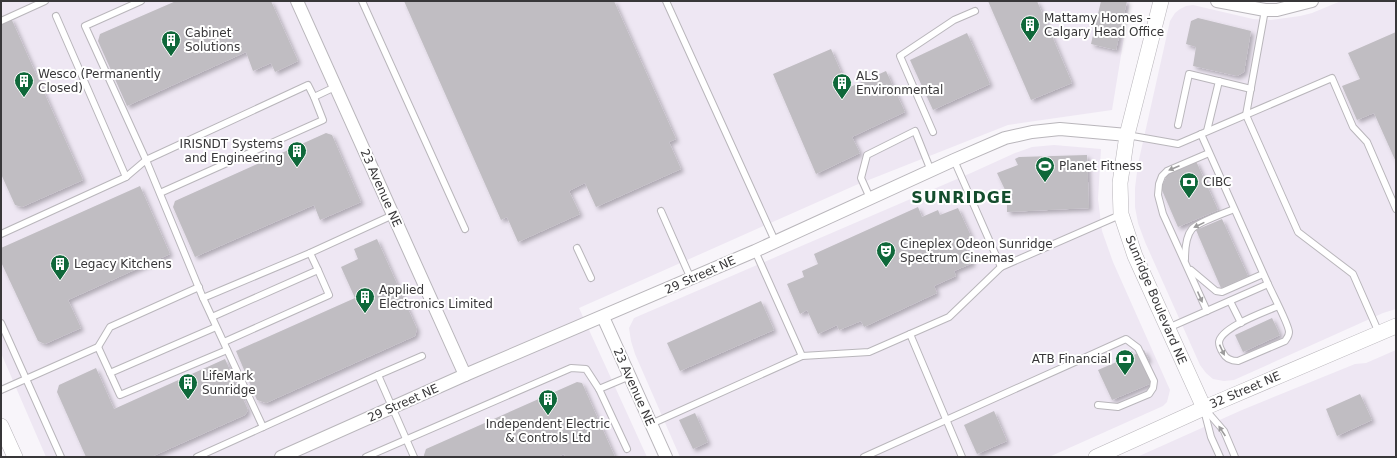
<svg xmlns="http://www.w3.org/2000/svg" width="1397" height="458" font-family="'DejaVu Sans',sans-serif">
<defs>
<filter id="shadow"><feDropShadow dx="3" dy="3" stdDeviation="2" flood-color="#0004"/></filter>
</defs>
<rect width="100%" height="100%" fill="#f8f5fa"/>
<g fill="#eee7f3">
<polygon points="1,1 1130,1 1112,110 1008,125 856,185 579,308 647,457 46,457 1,353"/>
<polygon points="1341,1 1396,1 1396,309 1383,313 1234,380 1224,381 1213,379 1206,373 1200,365 1145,242 1138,223 1135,207 1135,188 1138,164 1170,21 1175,13 1180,9 1186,6 1193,5 1253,19 1271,20 1300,16 1312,13"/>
<polygon points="1054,145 1101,149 1098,199 1102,231 1113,262 1170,390 1167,402 1163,406 1049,457 680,457 635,354 631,341 629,328 634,318 971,173 1015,153 1032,147"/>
<polygon points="1396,350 1396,457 1137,457 1242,410 1355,364 1366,363"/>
</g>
<g fill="#c0bdc2" filter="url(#shadow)">
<polygon points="176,1 271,1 298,61 275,72 271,63 253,71 246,52 127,106 98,41 100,34"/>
<polygon points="404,1 614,1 676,139 669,142 681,169 596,207 585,183 569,191 580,214 518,242 507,217 501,220"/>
<polygon points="988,1 1037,1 1072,83 1031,100"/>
<polygon points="1101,1 1127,1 1116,50 1091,44"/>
<polygon points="11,18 83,180 22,207 15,205 1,174 1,23"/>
<polygon points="1198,18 1251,31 1244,72 1237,76 1193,66 1196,47 1186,44 1191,21"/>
<polygon points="1396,32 1396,162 1374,113 1357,120 1342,86 1360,79 1348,53"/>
<polygon points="967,33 990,84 933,110 910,60"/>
<polygon points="831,49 848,88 886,71 905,112 852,137 860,153 816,174 773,74"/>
<polygon points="326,133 332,135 361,202 320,220 314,205 195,257 173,207 175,201"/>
<polygon points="1087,155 1089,208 1007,212 1007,194 997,173 1018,165 1015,159 1019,157"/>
<polygon points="1196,161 1218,210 1178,227 1161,188 1168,173"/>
<polygon points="140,186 170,254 68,300 81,328 45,344 38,341 1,262 1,248"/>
<polygon points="918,207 922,217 938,210 940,215 958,208 971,236 962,240 973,263 954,271 956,276 934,286 937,293 864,327 861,321 839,330 837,325 818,334 807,310 800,314 787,284 804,277 802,271 818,264 814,254"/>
<polygon points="1222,219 1248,276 1221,288 1196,230"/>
<polygon points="377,239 417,329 415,336 266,403 257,400 236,351 355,298 341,267 358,259 354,249"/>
<polygon points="761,301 774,330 680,371 667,343"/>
<polygon points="1272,318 1280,335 1243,352 1235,335"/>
<polygon points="1144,350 1149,360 1143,362 1152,383 1112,400 1098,370 1121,360 1119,357 1132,351 1134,355"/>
<polygon points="225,359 248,410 245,415 151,457 86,457 57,392 59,385 96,368 114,409"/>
<polygon points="577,382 582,383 615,457 566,457 564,454 557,457 424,457 424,455 426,449"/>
<polygon points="1360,394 1372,420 1337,436 1326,409"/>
<polygon points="994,411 1007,441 977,454 964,425"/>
<polygon points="695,413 708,442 693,449 679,420"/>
</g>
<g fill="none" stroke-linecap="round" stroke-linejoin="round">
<g stroke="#b9b6bb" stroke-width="8">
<g id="service">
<polyline points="141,1 85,26 146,160 308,85 314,97 335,87"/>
<polyline points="362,1 465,229"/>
<polyline points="666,1 775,241"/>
<polyline points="1265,10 1246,115 1298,232 1353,274 1379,333"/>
<polyline points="56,16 126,177"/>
<polyline points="1,21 45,1"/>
<polyline points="1178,125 1189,74 1251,89"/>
<polyline points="1207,131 1219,81"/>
<polyline points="933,132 900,56 954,20 975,11"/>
<polyline points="1127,135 1178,144 1332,78 1353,127 1367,142 1396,209"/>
<polyline points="954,160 1001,267 1120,215"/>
<polyline points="160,193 323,120 314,97"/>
<polyline points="870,198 861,178 867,155 915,131 931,171"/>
<polyline points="661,211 691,279"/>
<polyline points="1,234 126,177 146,160 203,298 263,427"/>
<polyline points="577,248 591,278"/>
<path d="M1185 259C1185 250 1186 236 1192 229 1198 222 1225 213 1234 209"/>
<polyline points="1191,270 1216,291 1222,292 1263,274"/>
<path d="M1268 284C1272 293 1289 325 1289 332 1289 336 1287 338 1285 341L1238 361C1231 361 1226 359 1223 353 1221 350 1219 345 1219 342 1221 327 1265 312 1278 306"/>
<polyline points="203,298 310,253 393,215"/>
<polyline points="1230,301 1241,323"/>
<polyline points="1207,311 1163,214 1158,195 1159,184 1162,176 1167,171 1209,153"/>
<polyline points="212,317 318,270 310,253"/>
<polyline points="1,323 61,457"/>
<polyline points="216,327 110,373 120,395 227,350"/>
<polyline points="1168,328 1268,284 1201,134"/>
<polyline points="910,334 962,457"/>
<polyline points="224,342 329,295 318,270"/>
<polyline points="98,347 110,373"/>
<polyline points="802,356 869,352 949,317 1001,267"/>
<polyline points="378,375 422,356"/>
<polyline points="599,389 627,449"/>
<polyline points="1,390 98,347 110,327 199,287"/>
<polyline points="1204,408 1224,431 1235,457"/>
<polyline points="1204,410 1211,437 1220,457"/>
<polyline points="651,424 802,356 755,251"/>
<polyline points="197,457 378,375 414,457"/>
<polyline points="366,457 571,368 586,369 599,389 630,376"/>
<polyline points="864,457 1126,339 1138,348 1154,381 1153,388 1149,394 1118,407 1098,405"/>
</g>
</g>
<g stroke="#b9b6bb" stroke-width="14">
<g id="minor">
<polyline points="297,1 465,375"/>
<polyline points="1217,1 1265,10 1277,10 1312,1"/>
<polyline points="603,317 666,457"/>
<polyline points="281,457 465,375 755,251 954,160 1005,138 1032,132 1060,129 1127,135"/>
</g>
</g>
<g stroke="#b9b6bb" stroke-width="16">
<g id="tertiary">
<polyline points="1161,1 1127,135 1120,183 1121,214 1135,256 1204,408"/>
<polyline points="1,426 15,457"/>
<polyline points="1096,457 1204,408 1396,326"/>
</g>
</g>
<use href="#service" stroke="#fff" stroke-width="6"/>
<use href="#minor" stroke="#fff" stroke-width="12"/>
<use href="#tertiary" stroke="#fff" stroke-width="15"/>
</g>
<defs><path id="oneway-solid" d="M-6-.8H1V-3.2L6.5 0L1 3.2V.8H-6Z"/></defs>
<g fill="#9c9b9c">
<use href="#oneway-solid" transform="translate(1174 168) rotate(157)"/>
<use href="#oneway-solid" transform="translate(1199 225) rotate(154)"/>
<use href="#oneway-solid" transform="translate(1200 297) rotate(66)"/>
<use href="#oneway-solid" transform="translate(1222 350) rotate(65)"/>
<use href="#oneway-solid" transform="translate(1222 431) rotate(-124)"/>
</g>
<defs>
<g id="building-pin" transform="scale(1)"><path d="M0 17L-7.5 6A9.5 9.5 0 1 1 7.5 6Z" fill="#0f683a" stroke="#fff"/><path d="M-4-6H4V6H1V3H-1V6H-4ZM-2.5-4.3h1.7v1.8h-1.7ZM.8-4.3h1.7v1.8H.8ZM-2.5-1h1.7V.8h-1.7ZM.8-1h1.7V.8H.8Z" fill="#fff"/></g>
<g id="stadium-pin" transform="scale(1)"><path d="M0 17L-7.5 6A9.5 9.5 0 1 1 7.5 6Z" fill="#0f683a" stroke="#fff"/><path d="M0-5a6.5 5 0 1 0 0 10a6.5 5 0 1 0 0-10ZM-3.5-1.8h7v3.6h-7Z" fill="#fff"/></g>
<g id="bank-pin" transform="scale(1)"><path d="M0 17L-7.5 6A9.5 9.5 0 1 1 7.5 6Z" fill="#0f683a" stroke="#fff"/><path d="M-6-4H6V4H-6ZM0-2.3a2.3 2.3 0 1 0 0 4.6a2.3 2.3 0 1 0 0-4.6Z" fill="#fff"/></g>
<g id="theatre-pin" transform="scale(1)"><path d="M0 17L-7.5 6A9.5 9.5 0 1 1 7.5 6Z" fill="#0f683a" stroke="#fff"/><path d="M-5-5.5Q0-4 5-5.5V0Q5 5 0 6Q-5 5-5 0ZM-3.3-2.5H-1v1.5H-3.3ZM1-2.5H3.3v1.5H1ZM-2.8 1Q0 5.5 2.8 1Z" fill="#fff"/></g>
</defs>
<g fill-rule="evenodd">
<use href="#building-pin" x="1030" y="25"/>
<use href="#building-pin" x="171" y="40"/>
<use href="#building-pin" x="24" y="81"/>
<use href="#building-pin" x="842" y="83"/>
<use href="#building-pin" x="297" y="151"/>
<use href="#stadium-pin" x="1045" y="166"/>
<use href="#bank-pin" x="1189" y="182"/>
<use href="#theatre-pin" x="886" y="251"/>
<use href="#building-pin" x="60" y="264"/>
<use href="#building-pin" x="365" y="297"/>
<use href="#bank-pin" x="1125" y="359"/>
<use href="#building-pin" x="188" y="383"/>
<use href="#building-pin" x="548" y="399"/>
</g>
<g text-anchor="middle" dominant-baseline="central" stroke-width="4" stroke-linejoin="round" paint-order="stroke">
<g font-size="12" fill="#383739" stroke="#fff" text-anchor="start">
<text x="1044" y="18">Mattamy Homes -<tspan x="1044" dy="14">Calgary Head Office</tspan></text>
<text x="185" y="33">Cabinet<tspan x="185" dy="14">Solutions</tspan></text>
<text x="38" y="74">Wesco (Permanently<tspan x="38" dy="14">Closed)</tspan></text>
<text x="856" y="76">ALS<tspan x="856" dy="14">Environmental</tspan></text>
<text x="283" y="144" text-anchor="end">IRISNDT Systems<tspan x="283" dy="14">and Engineering</tspan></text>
<text x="1059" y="166">Planet Fitness</text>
<text x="1203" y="182">CIBC</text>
<text x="900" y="244">Cineplex Odeon Sunridge<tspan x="900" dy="14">Spectrum Cinemas</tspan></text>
<text x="74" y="264">Legacy Kitchens</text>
<text x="379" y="290">Applied<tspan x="379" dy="14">Electronics Limited</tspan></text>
<text x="1111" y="359" text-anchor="end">ATB Financial</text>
<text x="202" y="376">LifeMark<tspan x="202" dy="14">Sunridge</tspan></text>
<text x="548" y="424" text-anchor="middle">Independent Electric<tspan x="548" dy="14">&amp; Controls Ltd</tspan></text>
</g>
<g font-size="12" fill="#383739" stroke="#fff">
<text transform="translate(381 188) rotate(66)">23 Avenue NE</text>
<text transform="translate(700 275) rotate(-24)">29 Street NE</text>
<text transform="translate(1156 300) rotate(67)">Sunridge Boulevard NE</text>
<text transform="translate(634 387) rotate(66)">23 Avenue NE</text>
<text transform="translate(1245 390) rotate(-23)">32 Street NE</text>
<text transform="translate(403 403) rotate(-24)">29 Street NE</text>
</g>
<g font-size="16" font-weight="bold" letter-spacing="1" fill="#144d2d" stroke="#fff">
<text x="962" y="197">SUNRIDGE</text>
</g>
</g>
<rect width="1397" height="458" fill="none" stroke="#383739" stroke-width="4"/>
</svg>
